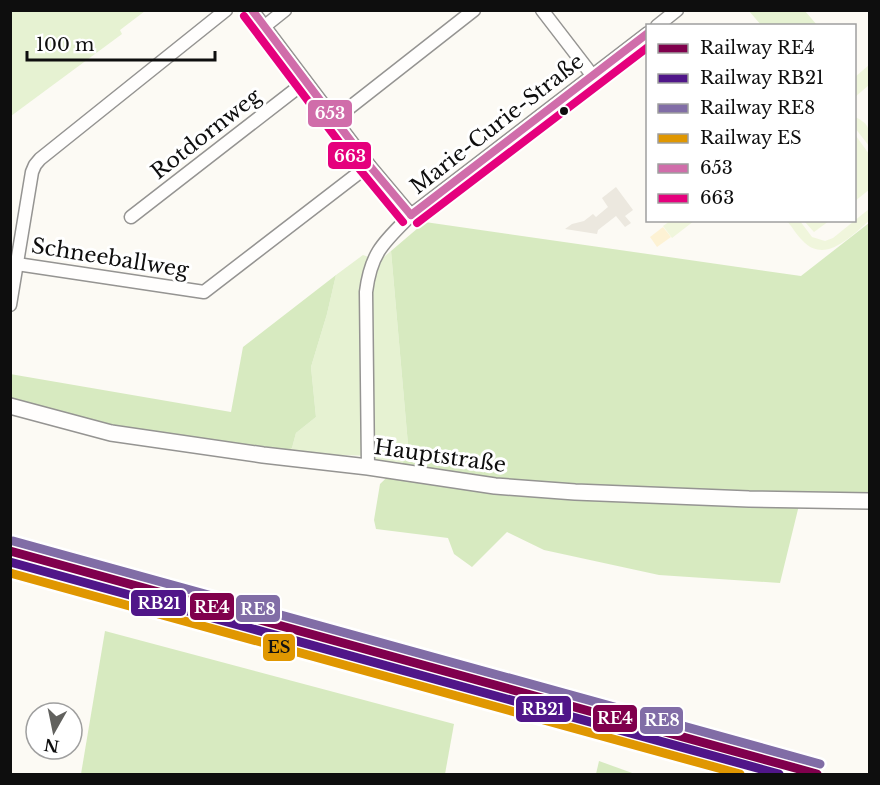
<svg xmlns="http://www.w3.org/2000/svg" width="880" height="785" font-family="'Libre Baskerville',serif">
<rect width="100%" height="100%" fill="#fcfaf4"/>
<g fill="#e6f2d2">
<polygon points="11,10 145,10 145,11 120,30 122,34 11,116"/>
<polygon points="749,11 805,11 817,25 761,25"/>
<polygon points="391,251 409,456 397,467 377,463 374,456 336,455 334,458 286,452 292,448 296,433 316,417 311,367 327,314 336,275 363,255 379,261"/>
</g>
<g fill="#d7eac0">
<polygon points="425,222 801,276 869,223 869,495 801,497 780,583 659,575 544,550 507,532 472,567 454,554 448,538 376,529 374,520 380,484 409,456 391,251"/>
<polygon points="336,275 327,314 311,367 316,417 296,433 292,448 286,452 109,426 11,398 10,374 231,412 243,347"/>
<polygon points="105,631 454,724 445,774 81,774"/>
<polygon points="599,761 635,774 596,774"/>
</g>
<polygon fill="#fdf2d4" points="663,227 671,237 657,247 650,237"/>
<g fill="#f0f6dc">
<polygon points="869,65 869,85 855,97 855,77"/>
<path d="M855 117C870 124 870 130 869 146L855 128Z"/>
<polygon points="856,136 869,154 870,189 855,201 854,137"/>
<path d="M869 209V221C852 235 827 263 805 243 798 237 793 228 787 221H800L812 237 825 241 833 238Z"/>
<polygon points="670,221 670,220 694,221 672,238 663,226"/>
<polygon points="804,221 829,221 814,232"/>
</g>
<polygon fill="#ece8df" points="616,187 633,210 625,216 631,223 625,227 616,216 598,230 597,234 565,229 572,224 584,221 593,214 596,217 608,207 602,198"/>
<g fill="none" stroke-linecap="round" stroke-linejoin="round">
<g stroke="#959492" stroke-width="15">
<g id="minor">
<polyline points="252,10 369,165 411,215"/>
<polyline points="542,10 592,75"/>
<polyline points="265,26 285,10"/>
<polyline points="657,26 677,10"/>
<polyline points="335,119 474,10"/>
<polyline points="131,217 305,82"/>
<polyline points="17,264 204,292 369,165"/>
<polyline points="10,305 32,172 35,165 40,159 226,10"/>
<path d="M368 467 366 292C371 252 384 242 411 215L648 33"/>
</g>
</g>
<g stroke="#959492" stroke-width="18">
<polyline id="tertiary" points="10,406 111,433 263,455 368,467 495,486 575,492 749,499 870,501"/>
</g>
<use href="#minor" stroke="#fffefd" stroke-width="12"/>
<use href="#tertiary" stroke="#fffefd" stroke-width="15"/>
<g stroke="#fff" stroke-width="12">
<g id="bus-1">
<polyline points="252,10 369,165 411,215"/>
<polyline points="411,215 648,33"/>
</g>
</g>
<g stroke="#fff" stroke-width="12">
<g id="bus-2">
<polyline points="244,16 361,171 403,222"/>
<polyline points="417,223 648,47"/>
</g>
</g>
<use href="#bus-1" stroke="#d06daa" stroke-width="8"/>
<use href="#bus-2" stroke="#e5007d" stroke-width="8"/>
<g stroke="#fff" stroke-width="14">
<polyline id="rail-1" points="10,551 817,774"/>
</g>
<g stroke="#fff" stroke-width="14">
<polyline id="rail-2" points="10,562 779,774"/>
</g>
<g stroke="#fff" stroke-width="14">
<polyline id="rail-3" points="13,541 820,764"/>
</g>
<g stroke="#fff" stroke-width="14">
<polyline id="rail-4" points="10,573 740,774"/>
</g>
<use href="#rail-1" stroke="#80004d" stroke-width="9"/>
<use href="#rail-2" stroke="#501689" stroke-width="9"/>
<use href="#rail-3" stroke="#816da6" stroke-width="9"/>
<use href="#rail-4" stroke="#e09701" stroke-width="9"/>
</g>
<circle fill="#0e0e0e" stroke="#fff" stroke-width="2" cx="564" cy="111" r="5"/>
<g text-anchor="middle" dominant-baseline="central" stroke-width="6" stroke-linejoin="round" paint-order="stroke">
<g font-size="21" fill="#0e0e0e" stroke="#fff">
<text transform="translate(497 124) rotate(-38)">Marie-Curie-Straße</text>
<text transform="translate(206 134) rotate(-38)">Rotdornweg</text>
<text transform="translate(110 258) rotate(9)">Schneeballweg</text>
<text transform="translate(440 456) rotate(8)">Hauptstraße</text>
</g>
</g>
<g stroke="#fff" stroke-width="2">
<rect x="307" y="99" width="46" height="29" rx="6" fill="#d06daa"/>
<rect x="327" y="141" width="45" height="29" rx="6" fill="#e5007d"/>
<rect x="130" y="589" width="57" height="28" rx="6" fill="#501689"/>
<rect x="189" y="592" width="46" height="29" rx="6" fill="#80004d"/>
<rect x="235" y="594" width="46" height="29" rx="6" fill="#816da6"/>
<rect x="262" y="633" width="34" height="29" rx="6" fill="#e09701"/>
<rect x="515" y="695" width="57" height="28" rx="6" fill="#501689"/>
<rect x="592" y="704" width="46" height="29" rx="6" fill="#80004d"/>
<rect x="639" y="706" width="45" height="29" rx="6" fill="#816da6"/>
</g>
<g font-size="16" text-anchor="middle" font-weight="bold" fill="#fff">
<text x="330" y="119">653</text>
<text x="350" y="162">663</text>
<text x="159" y="609">RB21</text>
<text x="212" y="613">RE4</text>
<text x="258" y="615">RE8</text>
<text x="543" y="715">RB21</text>
<text x="615" y="724">RE4</text>
<text x="662" y="726">RE8</text>
</g>
<g font-size="16" text-anchor="middle" font-weight="bold" fill="#111">
<text x="279" y="653">ES</text>
</g>
<rect width="880" height="785" fill="none" stroke="#0e0e0e" stroke-width="24"/>
<rect x="646" y="24" width="210" height="198" fill="#ffffff" stroke="#9f9f9f" stroke-width="1.5"/>
<rect x="658" y="44" width="30" height="9" fill="#80004d" stroke="#9f9f9f" stroke-width="1.5"/>
<text x="700" y="54" font-size="18" fill="#0e0e0e">Railway RE4</text>
<rect x="658" y="74" width="30" height="9" fill="#501689" stroke="#9f9f9f" stroke-width="1.5"/>
<text x="700" y="84" font-size="18" fill="#0e0e0e">Railway RB21</text>
<rect x="658" y="104" width="30" height="9" fill="#816da6" stroke="#9f9f9f" stroke-width="1.5"/>
<text x="700" y="114" font-size="18" fill="#0e0e0e">Railway RE8</text>
<rect x="658" y="134" width="30" height="9" fill="#e09701" stroke="#9f9f9f" stroke-width="1.5"/>
<text x="700" y="144" font-size="18" fill="#0e0e0e">Railway ES</text>
<rect x="658" y="164" width="30" height="9" fill="#d06daa" stroke="#9f9f9f" stroke-width="1.5"/>
<text x="700" y="174" font-size="18" fill="#0e0e0e">653</text>
<rect x="658" y="194" width="30" height="9" fill="#e5007d" stroke="#9f9f9f" stroke-width="1.5"/>
<text x="700" y="204" font-size="18" fill="#0e0e0e">663</text>
<g transform="translate(54 731) rotate(189)"><circle r="28" fill="#ffffff" stroke="#9f9f9f" stroke-width="1.5"/>
<path d="M0-4.5L10 22L0 15L-10 22Z" fill="#61615e"/>
<text y="-9" font-size="16" font-weight="bold" text-anchor="middle" fill="#0e0e0e">N</text>
</g>
<path d="M27 51v9h188v-9" fill="none" stroke="#0e0e0e" stroke-width="3"/>
<text x="36" y="51" font-size="18" fill="#0e0e0e" stroke="#ffffff" stroke-width="4.5" paint-order="stroke">100 m</text>
</svg>
